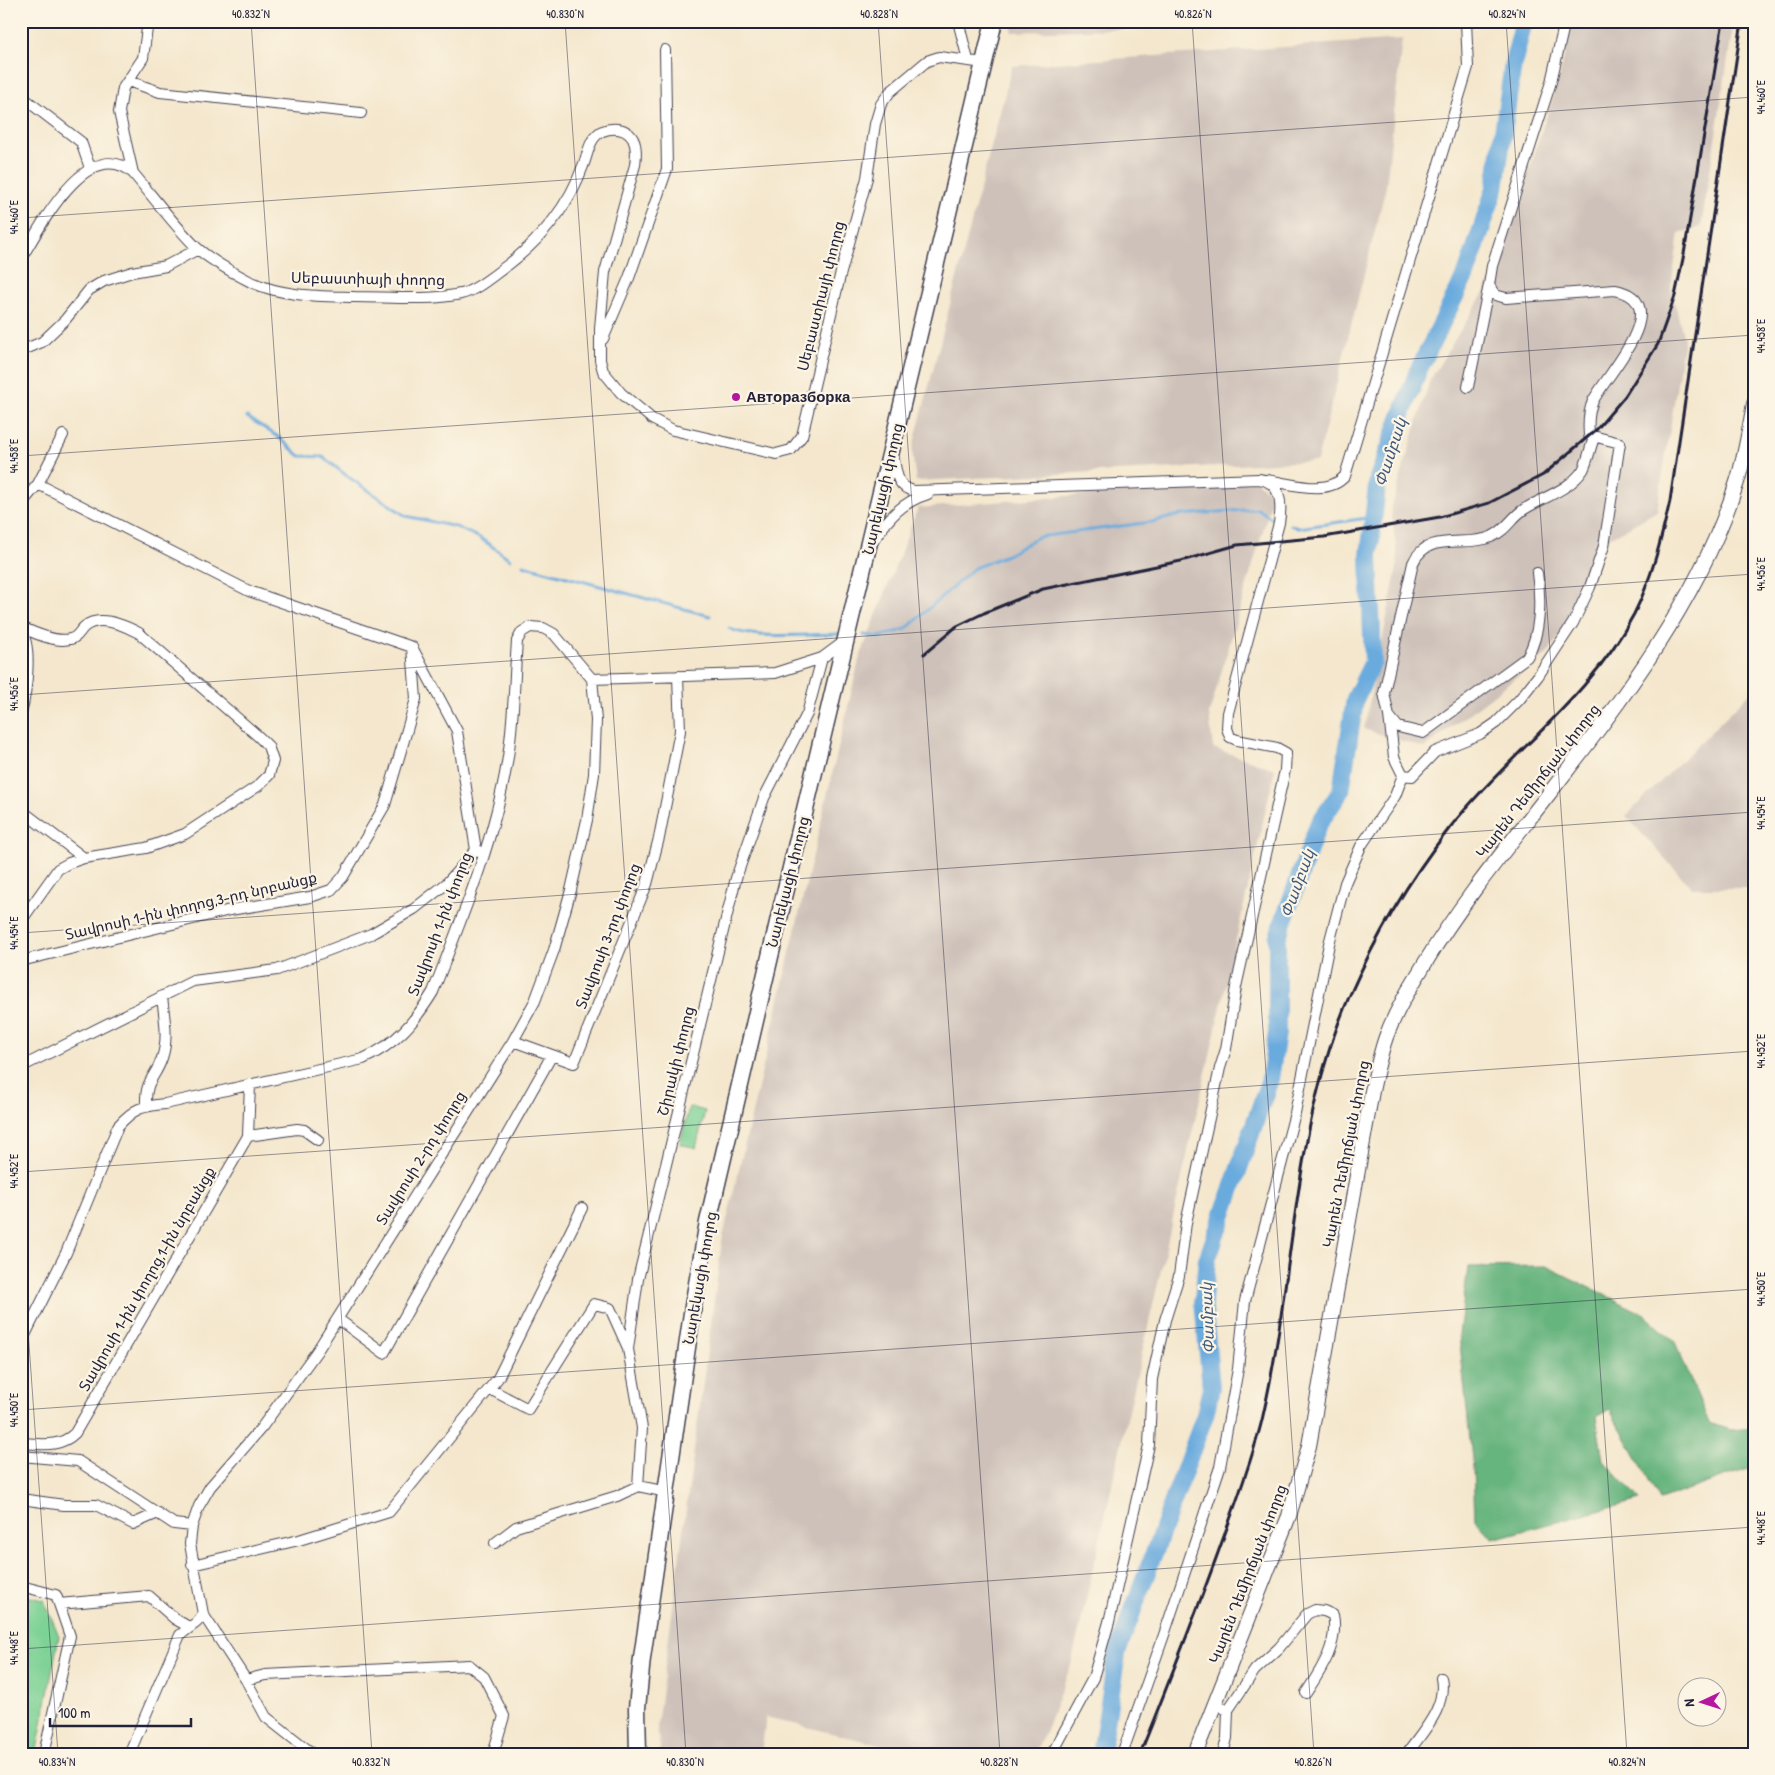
<svg xmlns="http://www.w3.org/2000/svg" width="1775" height="1775" font-family="'Patrick Hand','Noto Sans Armenian',sans-serif">
<style>
.industrial{fill:#cec1b9}
.green{fill:#7dd295;stroke:#507a68}
.forest{fill:#66b47e;stroke:#446b5c}
.lines{fill:none;stroke-linecap:round;stroke-linejoin:round}
.stream{stroke:#6babde;stroke-width:3}
.river{stroke:#6babde;stroke-width:18}
.minor-casing{stroke:#424051;stroke-width:12}
.secondary-casing{stroke:#424051;stroke-width:16}
.trunk-casing{stroke:#424051;stroke-width:19}
.minor{stroke:#fff;stroke-width:10}
.secondary{stroke:#fff;stroke-width:14}
.trunk{stroke:#fff;stroke-width:16}
.rail{stroke:#22223b;stroke-width:3}
.ticks{fill:none;stroke:#22223b;stroke-width:1;stroke-opacity:0.45}
.poi-dot{fill:#b5179e;stroke:#fcf5e5;stroke-width:2}
.labels{text-anchor:middle;stroke-width:4.5;stroke-linejoin:round;paint-order:stroke}
.street-label{font-size:15px;fill:#22223b;stroke:#fcf5e5}
.poi-label{font-size:15px;font-weight:bold;fill:#22223b;stroke:#fcf5e5;text-anchor:start}
.water-label{font-size:16px;font-style:italic;fill:#3f597c;stroke:#fcf5e5}
.neatline{fill:none;stroke:#22223b;stroke-width:2}
.ticks-label{font-size:12px;text-anchor:middle;fill:#22223b}
</style>
<rect width="100%" height="100%" fill="#fcf5e5"/>
<filter id="ink" filterUnits="userSpaceOnUse"><feTurbulence type="fractalNoise" baseFrequency=".02" numOctaves="2"/><feDisplacementMap in="SourceGraphic" scale="10" xChannelSelector="R" yChannelSelector="G"/><feConvolveMatrix kernelMatrix="1 2 1 2 8 2 1 2 1" color-interpolation-filters="sRGB"/></filter>
<filter id="wash" filterUnits="userSpaceOnUse"><feTurbulence type="fractalNoise" baseFrequency=".0096" numOctaves="4" result="noise"/><feDisplacementMap in="SourceGraphic" scale="20" xChannelSelector="R" yChannelSelector="G"/><feGaussianBlur stdDeviation="1.12" result="paint"/><feColorMatrix in="noise" values="0 0 0 0 0 0 0 0 0 0 0 0 0 0 0 0 0 1.4 0 .05"/><feComposite in="paint" operator="in"/></filter>
<g filter="url(#wash)">
<rect width="100%" height="100%" fill="#f4e7cd"/>
<!-- industrial -->
<path class="industrial" d="M1014 21H1402L1011 32Z
M1572 21H1734L1701 227 1679 233 1671 288 1684 339 1657 511 1597 545 1585 584 1571 618 1548 653 1424 748 1364 729 1398 563 1391 509 1430 380 1493 278 1560 76Z
M1402 39 1386 187 1317 461 916 481 912 451 1012 66Z
M1256 481 1273 496 1209 714 1213 748 1275 769 1071 1665 1043 1737 1033 1754H917L766 1717 761 1754H661L657 1726 722 1241 859 660 918 508Z
M1754 689V888H1692L1626 816Z"/>
<!-- green -->
<path class="green" d="M689 1107 705 1111 696 1148 680 1144Z
M21 1595 44 1600 59 1636 36 1754H21Z"/>
<!-- forest -->
<path class="forest" d="M1546 1266 1644 1314 1675 1342 1709 1423 1730 1430 1754 1428V1466L1660 1500 1610 1410 1596 1417 1603 1460 1640 1500 1493 1539 1475 1520 1473 1468 1459 1334 1468 1267Z"/>
<g class="lines">
<!-- stream -->
<path class="stream" d="M247 417 277 436 300 456 323 457 347 476 406 516 456 527 480 538 510 559
M1291 525 1298 528 1374 517
M523 565 710 616
M729 628C748 640 816 634 841 634
M864 635 879 637 906 629 974 568 1009 554 1038 537 1152 522 1180 515 1258 509 1273 519"/>
<!-- river -->
<path class="river" d="M1101 1754 1117 1653 1205 1415 1211 1388 1203 1300 1207 1260 1270 1079 1277 1033V939L1318 825 1341 791 1355 699 1373 662 1369 556 1378 478 1418 371 1467 272 1495 188 1513 64 1524 21"/>
</g>
</g>
<g filter="url(#ink)">
<g class="lines">
<!-- minor casing -->
<g class="minor-casing">
<path id="minor" d="M958 21 968 60
M128 81 160 92 361 113
M21 96 81 142 90 168
M133 173 119 112 123 88 143 58 148 21
M21 259C40 227 88 133 133 173 154 198 174 225 197 248 211 261 234 273 251 282 284 297 320 296 355 297 389 297 427 301 461 294 474 291 486 281 497 273 535 246 567 211 583 166 587 157 588 146 594 138 603 126 625 125 633 139 637 147 636 156 635 165L605 272 600 328V360L603 371 621 393 652 419 673 430 776 454 791 450 802 436 840 276 867 178 875 124 881 104 890 92 927 61 939 57 984 63
M603 339 629 278 667 169 665 50
M21 351 42 342 65 320 89 290 104 281 132 272 166 266 198 249
M1468 387 1489 285
M893 455C897 471 895 487 914 491L1259 479C1282 482 1282 505 1279 523L1228 713 1227 728 1230 737 1237 740 1277 748 1286 753 1285 770 1236 987 1226 1049 1220 1068 1186 1223 1179 1276 1165 1320 1152 1379 1149 1445 1109 1622 1093 1678 1052 1754
M1266 480C1291 483 1327 497 1345 476L1468 67 1466 21
M38 484 249 591 412 647
M21 504 38 484 63 435
M874 540C888 518 902 502 928 494
M1537 573C1541 599 1541 634 1527 657L1423 733 1398 727 1389 716 1384 693 1413 563C1427 531 1464 548 1491 537 1507 530 1510 519 1523 510 1541 498 1570 490 1583 470 1588 460 1590 448 1594 438
M21 627C34 633 56 643 70 639 77 638 79 632 84 627 99 614 124 625 139 633L259 737 268 746 273 761 269 775 258 786 185 834 146 848 84 858 69 863 58 869 21 921
M21 630C33 648 26 693 21 714
M592 679 775 673 822 658
M1389 716 1394 757 1403 775 1412 776 1435 752 1480 734 1496 723 1519 700 1538 676 1573 623 1590 587 1604 546 1620 443 1589 435C1588 423 1588 412 1593 401 1606 375 1677 302 1615 290L1506 298 1495 295 1489 285 1492 266 1551 82 1565 21
M21 810 84 858
M21 961 230 910 310 897 331 890 343 877 385 805 416 699 412 647 457 731 476 850 483 854
M513 1041 574 1063 647 884 659 838 680 731 678 676
M21 1067 193 981 277 970 371 934 414 909 446 884 476 850
M146 1105C145 1079 155 1079 162 1058 169 1038 164 1017 162 996
M248 1136 297 1129 304 1130 318 1140
M338 1319 384 1353 552 1055
M21 1347 26 1333 66 1253 118 1126C134 1108 142 1106 165 1104L363 1059C396 1044 414 1023 433 992 462 918 494 841 507 763 514 722 514 682 517 641L522 632 530 627 543 628 554 634 592 679 596 720 594 774 587 820 571 890 554 950 535 1001 513 1041 317 1351 262 1427 210 1487 199 1506 192 1526 190 1544 203 1614 246 1680 266 1717 313 1754
M490 1389 528 1409 594 1304 610 1308 628 1348
M21 1443C41 1444 60 1448 75 1433L248 1136 250 1084
M21 1456 78 1461 174 1524 192 1526
M667 1492 638 1486 642 1428 628 1349 638 1279 736 878 764 798 807 714 822 658 845 641
M21 1499 64 1505H96L133 1524 158 1513
M495 1543 516 1527 617 1496 638 1486
M192 1565 299 1540 389 1512 498 1378 582 1208
M21 1586 56 1595 70 1636 44 1754
M59 1604 149 1596 175 1619 189 1627
M246 1680 265 1675 469 1665 484 1677 504 1716 493 1754
M1223 1708 1228 1710 1227 1738 1223 1754
M1228 1710 1255 1670 1279 1648 1307 1614 1315 1610 1324 1611 1333 1615C1339 1644 1321 1670 1306 1693
M129 1754 180 1635 197 1622 203 1614
M1122 1754 1165 1632 1220 1467 1238 1369 1245 1301 1295 1113 1329 944 1345 883 1361 846 1395 796 1403 775
M1407 1754C1423 1731 1447 1707 1441 1678"/>
</g>
<!-- secondary casing -->
<g class="secondary-casing">
<path id="secondary" d="M1195 1754 1289 1516 1309 1446 1372 1091C1376 1073 1380 1054 1386 1037 1396 1010 1411 986 1425 963 1461 903 1505 850 1548 795 1622 700 1700 599 1737 482 1745 457 1749 430 1754 404"/>
</g>
<!-- trunk casing -->
<g class="trunk-casing">
<path id="trunk" d="M638 1754 637 1708 642 1658 693 1306 708 1222 779 918 994 21"/>
</g>
<!-- minor -->
<use href="#minor" class="minor"/>
<!-- secondary -->
<use href="#secondary" class="secondary"/>
<!-- trunk -->
<use href="#trunk" class="trunk"/>
<!-- rail -->
<path class="rail" d="M924 654 957 626 984 613 1043 589 1181 561 1237 545 1324 537 1440 517 1489 503 1543 475 1597 429 1625 396 1658 344 1675 296 1684 254 1723 21
M1140 1754C1169 1682 1197 1611 1223 1539 1237 1500 1252 1460 1262 1420 1295 1279 1291 1131 1349 997 1375 938 1408 881 1448 830 1507 755 1589 699 1634 614 1652 578 1661 540 1670 501L1742 21"/>
</g>
</g>
<!-- ticks -->
<path class="ticks" d="M251 21 372 1754M565 21 686 1754M878 21 1000 1754M1192 21 1314 1754M1506 21 1627 1754M21 218 1754 97M21 456 1754 335M21 695 1754 574M21 933 1754 812M21 1172 1754 1051M21 1231 58 1754M21 1410 1754 1289M21 1649 1754 1527"/>
<!-- markers -->
<circle class="poi-dot" cx="736" cy="397" r="5"/>
<g class="labels">
<!-- street labels -->
<g class="street-label">
<text transform="translate(368 279) rotate(1)" y="5">Սեբաստիայի փողոց</text>
<text transform="translate(821 296) rotate(-76)" y="5">Սեբաստիայի փողոց</text>
<text transform="translate(883 489) rotate(-77)" y="5">Նարեկացի փողոց</text>
<text transform="translate(1538 781) rotate(-52)" y="5">Կարեն Դեմիրճյան փողոց</text>
<text transform="translate(788 882) rotate(-76)" y="5">Նարեկացի փողոց</text>
<text transform="translate(191 906) rotate(-13)" y="5">Տավրոսի 1-ին փողոց,3-րդ նրբանցք</text>
<text transform="translate(440 924) rotate(-69)" y="5">Տավրոսի 1-ին փողոց</text>
<text transform="translate(608 936) rotate(-69)" y="5">Տավրոսի 3-րդ փողոց</text>
<text transform="translate(676 1061) rotate(-76)" y="5">Շիրակի փողոց</text>
<text transform="translate(1346 1154) rotate(-79)" y="5">Կարեն Դեմիրճյան փողոց</text>
<text transform="translate(421 1158) rotate(-58)" y="5">Տավրոսի 2-րդ փողոց</text>
<text transform="translate(700 1278) rotate(-80)" y="5">Նարեկացի փողոց</text>
<text transform="translate(147 1279) rotate(-60)" y="5">Տավրոսի 1-ին փողոց,1-ին նրբանցք</text>
<text transform="translate(1248 1574) rotate(-69)" y="5">Կարեն Դեմիրճյան փողոց</text>
</g>
<!-- poi labels -->
<g class="poi-label">
<text x="746" y="402">Авторазборка</text>
</g>
<!-- water labels -->
<g class="water-label">
<text transform="translate(1390 452) rotate(-72)" y="6">Փամբակ</text>
<text transform="translate(1297 883) rotate(-70)" y="6">Փամբակ</text>
<text transform="translate(1207 1318) rotate(-92)" y="6">Փամբակ</text>
</g>
</g>
<!-- margin -->
<rect width="1775" height="1775" fill="none" stroke="#fcf5e5" stroke-width="55"/>
<!-- north arrow -->
<g transform="translate(1702 1702) rotate(266)"><circle r="24" fill="#fcf5e5" stroke="#a5a1a1"/>
<path d="M0-4L9 19L0 12L-9 19Z" fill="#b5179e"/>
<text y="-8" font-size="14" font-weight="bold" text-anchor="middle" fill="#22223b">N</text>
</g>
<!-- scale -->
<path d="M50 1718v8h141v-8" fill="none" stroke="#22223b" stroke-width="2.5"/>
<text x="58" y="1718" font-size="15" fill="#22223b" stroke="#fcf5e5" stroke-width="4" paint-order="stroke">100 m</text>
<rect x="28" y="28" width="1720" height="1720" class="neatline"/>
<g class="ticks-label">
<text x="251" y="18">40.832°N</text>
<text x="565" y="18">40.830°N</text>
<text x="879" y="18">40.828°N</text>
<text x="1193" y="18">40.826°N</text>
<text x="1507" y="18">40.824°N</text>
<text transform="translate(1761 97) rotate(-90)" y="4">44.460°E</text>
<text transform="translate(14 217) rotate(-90)" y="4">44.460°E</text>
<text transform="translate(1761 336) rotate(-90)" y="4">44.458°E</text>
<text transform="translate(14 456) rotate(-90)" y="4">44.458°E</text>
<text transform="translate(1761 574) rotate(-90)" y="4">44.456°E</text>
<text transform="translate(14 694) rotate(-90)" y="4">44.456°E</text>
<text transform="translate(1761 813) rotate(-90)" y="4">44.454°E</text>
<text transform="translate(14 933) rotate(-90)" y="4">44.454°E</text>
<text transform="translate(1761 1051) rotate(-90)" y="4">44.452°E</text>
<text transform="translate(14 1171) rotate(-90)" y="4">44.452°E</text>
<text transform="translate(1761 1289) rotate(-90)" y="4">44.450°E</text>
<text transform="translate(14 1410) rotate(-90)" y="4">44.450°E</text>
<text transform="translate(1761 1528) rotate(-90)" y="4">44.448°E</text>
<text transform="translate(14 1648) rotate(-90)" y="4">44.448°E</text>
<text x="57" y="1766">40.834°N</text>
<text x="371" y="1766">40.832°N</text>
<text x="685" y="1766">40.830°N</text>
<text x="999" y="1766">40.828°N</text>
<text x="1313" y="1766">40.826°N</text>
<text x="1627" y="1766">40.824°N</text>
</g>
</svg>
